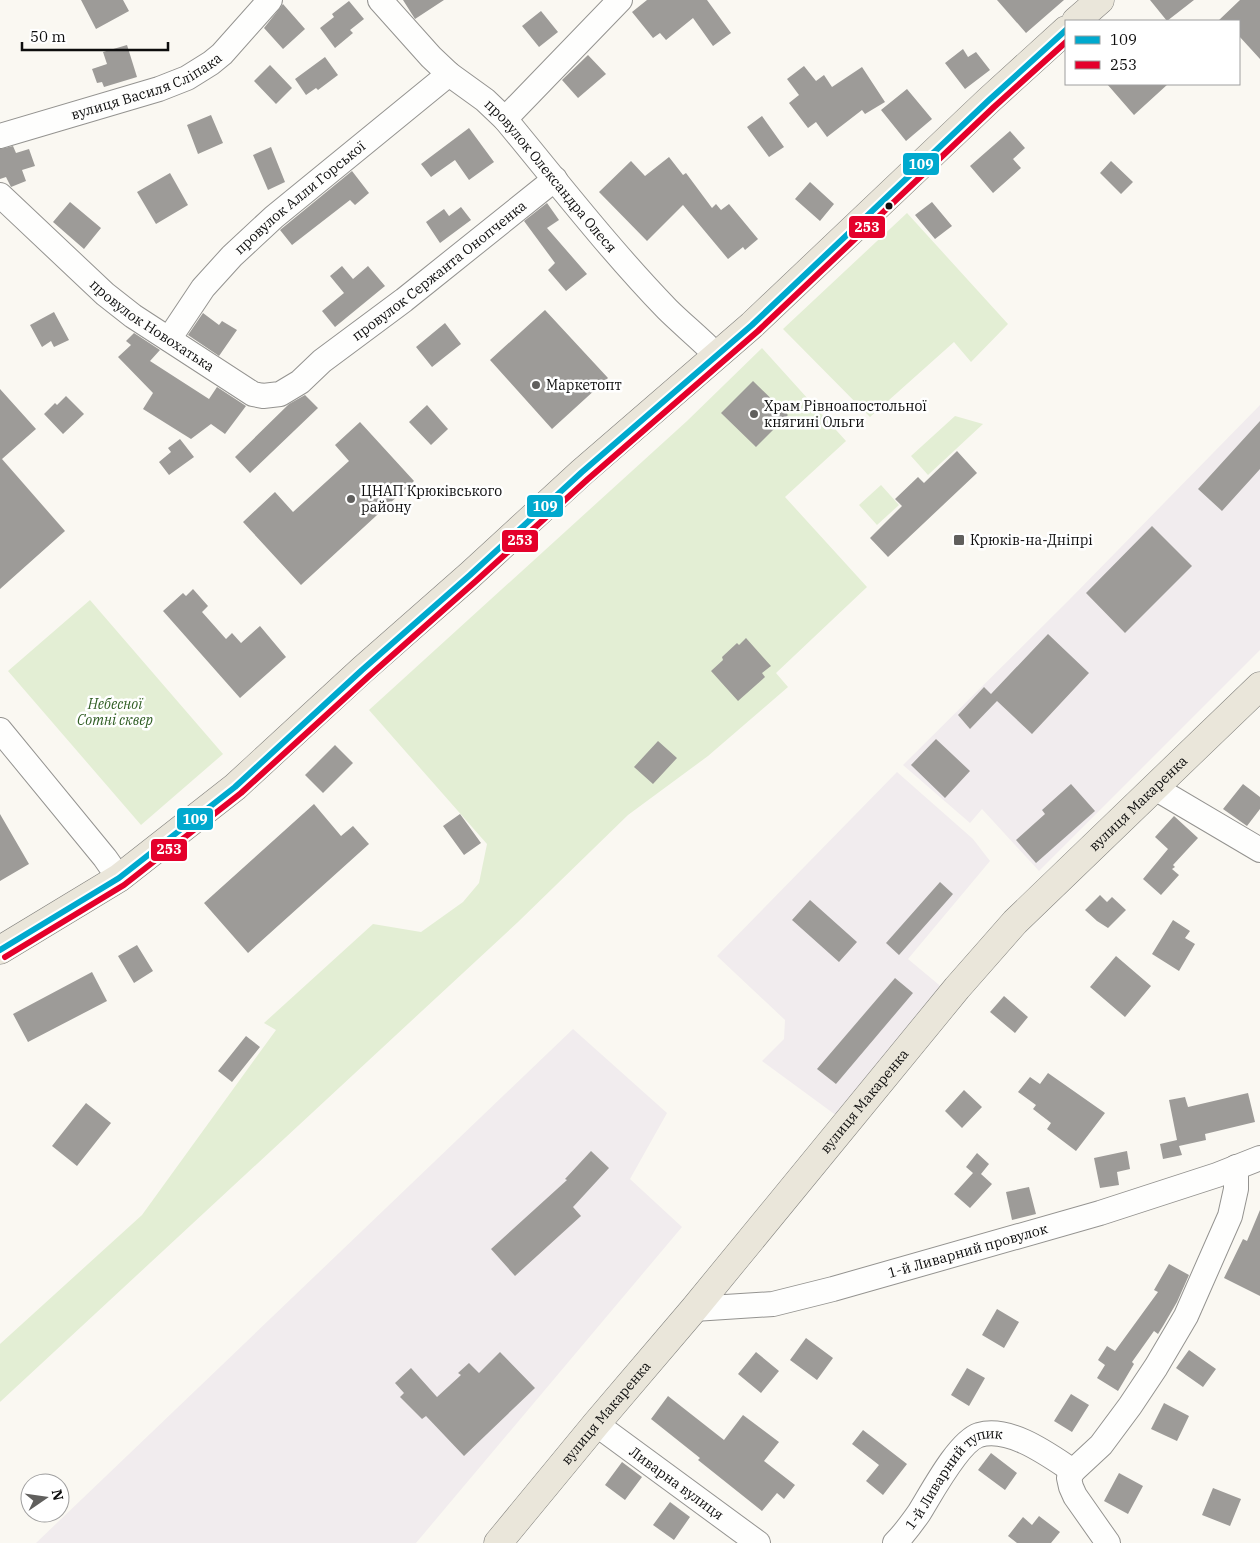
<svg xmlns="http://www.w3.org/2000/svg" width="1260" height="1543" font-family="'IBM Plex Serif',serif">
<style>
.industrial{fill:#f1ecee}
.green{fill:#e3eed4}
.building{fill:#9d9b98}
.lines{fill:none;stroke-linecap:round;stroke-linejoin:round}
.minor-casing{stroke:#949390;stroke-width:26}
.major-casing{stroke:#81807d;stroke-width:29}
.minor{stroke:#fefefd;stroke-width:24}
.major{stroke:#eae6da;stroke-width:28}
.bus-1-casing{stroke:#fff;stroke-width:10}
.bus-2-casing{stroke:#fff;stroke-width:10}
.bus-1{stroke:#00a9ce;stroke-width:6}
.bus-2{stroke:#e4002b;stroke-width:6}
.bus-dot{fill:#0d0d0d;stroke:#fff;stroke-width:2}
.poi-dot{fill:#605f5d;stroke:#fff;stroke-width:2}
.labels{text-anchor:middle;stroke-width:5;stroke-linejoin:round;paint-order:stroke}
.street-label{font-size:14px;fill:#0d0d0d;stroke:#fff}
.poi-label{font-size:14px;fill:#0d0d0d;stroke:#fff;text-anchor:start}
.park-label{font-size:14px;font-style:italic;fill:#305e24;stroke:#fff}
.line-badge{stroke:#fff;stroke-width:2}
.badge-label{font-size:14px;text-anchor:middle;font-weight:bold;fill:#fff}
</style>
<rect width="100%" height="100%" fill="#faf8f2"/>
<!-- industrial -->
<path class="industrial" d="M1260 405V650L1039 871 982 809 970 823 903 765 1069 600Z
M897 772 973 839 990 861 908 959 944 989 837 1116 762 1061 784 1039 785 1020 717 956Z
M573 1029 667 1113 630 1179 682 1227 416 1543H36Z"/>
<!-- green -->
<path class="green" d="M907 213 1008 324 971 362 954 342 870 417 783 329Z
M762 348 846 441 785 497 867 587 776 673 788 687 708 756 628 815 518 922 0 1402V1344L142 1215 276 1030 264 1023 373 924 421 932 463 902 479 883 487 844 369 710 687 421Z
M955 416 983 424 928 475 911 456Z
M881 485 899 505 877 525 859 505Z
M90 600 223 754 141 825 8 671Z"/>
<!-- building -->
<path class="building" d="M81 0H123L129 11 96 29Z
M403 0H444L415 19Z
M647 0H707L731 33 713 46 693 18 666 40 660 33 653 38 632 12Z
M997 0H1064L1026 33Z
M1150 0H1194L1167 21Z
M1240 0H1260V59L1239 36V21H1218Z
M349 1 364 19 350 30 353 33 335 48 320 28 334 17 332 14Z
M283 4 305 29 283 49 264 28Z
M541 11 558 32 539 47 522 26Z
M127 45 137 77 104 87 102 82 97 83 92 69 107 64 103 52Z
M963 49 968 57 976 52 990 70 965 89 945 63Z
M588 55 606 74 578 98 562 80Z
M325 57 338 75 318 90 316 88 306 95 295 79Z
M270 65 292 88 276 104 254 81Z
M804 66 816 81 824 75 832 87 862 67 885 102 865 114 862 110 827 137 816 122 808 128 789 103 799 95 787 79Z
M1107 84H1168L1134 115Z
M907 89 932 119 906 141 881 110Z
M211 115 223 143 198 154 187 125Z
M762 116 784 147 769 157 747 127Z
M469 128 494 162 469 180 455 160 431 177 421 164Z
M1010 131 1025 148 1013 159 1021 168 993 193 970 166Z
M13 146 16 153 29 149 35 166 22 170 26 181 11 187 6 177 0 179V149Z
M271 147 285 182 268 190 253 155Z
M669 157 683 175 686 173 712 208 716 204 721 210 729 204 758 239 745 250 743 247 728 259 683 205 647 241 599 192 631 161 645 176Z
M1111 161 1133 182 1121 194 1100 173Z
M352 171 369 193 355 205 350 200 292 245 280 230Z
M170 173 188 205 156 224 137 192Z
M810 182 834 204 820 221 795 199Z
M70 202 101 228 84 249 53 222Z
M932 202 952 226 935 239 915 215Z
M547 203 559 220 547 228 587 274 566 291 548 270 555 263 524 221Z
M461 207 471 220 440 243 426 222 444 209 449 216Z
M342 266 353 279 368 266 385 286 335 327 322 311 344 293 330 276Z
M545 310 608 378 552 429 490 360Z
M54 312 69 340 54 347 51 341 42 347 30 325Z
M203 313 219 325 222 321 237 330 219 356 188 335Z
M445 323 461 344 432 367 416 347Z
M134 333 160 350 150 361 209 399 217 387 246 406 225 434 211 424 191 439 143 409 153 393 118 357 131 345 126 341Z
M753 381 788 415 756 447 721 413Z
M0 389 36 429 2 459 65 531 0 589Z
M305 395 318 408 250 473 235 457 289 404Z
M66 396 84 414 63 434 44 414 55 403 57 405Z
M427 405 448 429 431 445 409 422Z
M1260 421V469L1222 511 1198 489Z
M360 422 414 481 301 585 243 522 275 492 293 512 349 461 335 445Z
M180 439 194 457 169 475 159 462 171 452 168 448Z
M957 451 977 473 888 557 870 538 902 506 895 499 918 477 924 483Z
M1152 526 1192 566 1125 633 1086 593Z
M193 589 208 606 202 612 226 639 232 633 241 643 260 626 286 657 240 698 163 611 183 593 186 596Z
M1048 634 1089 673 1032 734 997 701 970 729 958 715 984 687 991 694Z
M746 638 771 666 762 673 765 677 738 701 711 671 723 660 722 657 737 643 739 645Z
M936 739 970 771 945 798 911 765Z
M658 741 677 758 653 784 634 767Z
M335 745 353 763 323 793 305 775Z
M1071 784 1095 811 1036 863 1016 840 1045 814 1042 810Z
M1243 784 1260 797V809L1247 826 1223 809Z
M314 804 341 836 353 826 369 844 248 953 204 903Z
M0 814 29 864 0 881Z
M460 814 481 843 464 855 443 826Z
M1174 816 1198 838 1173 865 1175 867 1172 869 1179 875 1161 895 1143 879 1168 849 1155 837Z
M940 882 953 894 899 955 886 943Z
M1100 895 1107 902 1112 897 1126 910 1108 928 1097 921 1085 910Z
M810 900 857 942 839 962 792 920Z
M1173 920 1190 931 1185 938 1195 944 1179 971 1152 954Z
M137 945 153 971 134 983 118 956Z
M1116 956 1151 986 1125 1017 1090 987Z
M92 972 107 1001 28 1042 13 1014Z
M895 978 913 993 836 1084 817 1069Z
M1004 996 1028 1017 1015 1033 990 1012Z
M246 1036 260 1047 232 1082 218 1071Z
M1048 1073 1105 1113 1076 1151 1047 1129 1051 1123 1033 1109 1036 1105 1018 1092 1030 1077 1040 1084Z
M964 1090 982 1107 962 1128 945 1111Z
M1248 1093 1255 1122 1205 1134 1206 1140 1179 1146 1182 1155 1163 1159 1160 1144 1177 1140 1169 1100 1185 1097 1188 1107Z
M86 1103 111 1123 77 1166 52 1146Z
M591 1151 609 1168 573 1207 581 1216 515 1276 491 1249 567 1180 565 1179Z
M1127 1151 1130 1169 1117 1172 1119 1185 1100 1188 1094 1158Z
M977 1153 989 1164 981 1174 992 1184 970 1208 954 1194 973 1173 966 1167Z
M1029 1187 1036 1214 1012 1220 1006 1192Z
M1260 1210V1296L1224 1278 1243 1239 1247 1241Z
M1169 1264 1189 1275 1177 1302 1163 1326 1158 1334 1154 1331 1132 1362 1134 1364 1118 1391 1097 1378 1105 1365 1098 1360 1107 1346 1115 1351 1158 1292 1154 1290Z
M997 1309 1019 1322 1004 1348 982 1335Z
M806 1338 833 1358 817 1380 790 1360Z
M1189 1350 1216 1369 1203 1387 1176 1368Z
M500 1352 535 1388 464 1456 426 1416 422 1419 400 1397 404 1393 395 1383 411 1368 437 1397 461 1375 458 1373 469 1363 479 1373Z
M756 1352 779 1371 761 1393 738 1374Z
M967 1368 985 1378 969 1406 951 1395Z
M1071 1394 1089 1405 1072 1432 1054 1421Z
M668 1396 724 1440 743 1415 779 1442 764 1461 795 1485 784 1499 777 1493 762 1511 698 1460 700 1458 651 1419Z
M1164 1403 1189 1416 1177 1441 1151 1429Z
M863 1430 907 1464 883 1495 866 1481 879 1465 852 1444Z
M991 1453 1017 1473 1005 1490 978 1470Z
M622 1462 642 1477 625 1500 605 1485Z
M1119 1473 1143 1486 1128 1514 1104 1501Z
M1213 1488 1241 1499 1230 1526 1202 1515Z
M670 1502 690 1517 674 1540 653 1525Z
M1039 1516 1060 1532 1051 1543H1017L1008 1536 1023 1517 1032 1525Z"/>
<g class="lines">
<!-- minor casing -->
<g class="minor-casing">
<g id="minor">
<path id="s1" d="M380 0 431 57 449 74 485 100 505 119C558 183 609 249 667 309 683 325 701 339 717 356"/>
<path d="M505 119 620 0"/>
<path id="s2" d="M0 136 159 89 187 78 211 63 222 54 270 0"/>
<path id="s3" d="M0 195 105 294 133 316 253 394 263 396 280 394 300 382 322 361 404 300 555 179"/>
<path id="s4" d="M169 339 203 288 232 256 274 217 449 74"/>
<path d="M0 730 105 858 119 878"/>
<path d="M1155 788 1260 850"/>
<path id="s5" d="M694 1309 773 1304 833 1289 1100 1213 1217 1175 1260 1158"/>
<path id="s6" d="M596 1424 758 1543"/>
<path id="s7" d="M895 1543C904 1534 912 1523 919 1513 931 1494 958 1442 979 1435 1010 1426 1049 1455 1073 1471"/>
<path d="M1108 1543 1075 1496 1071 1487 1069 1478 1073 1471 1101 1445 1130 1406 1156 1367 1186 1316 1230 1216 1236 1189V1167"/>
</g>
</g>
<!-- major casing -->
<g class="major-casing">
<g id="major">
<path d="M1076 21 1100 0"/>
<path d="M0 950 119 878 235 787 362 670 470 575 582 472 752 325 988 101 1066 30"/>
<path id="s8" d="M498 1543 596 1424 694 1309 957 988 1015 922 1260 686"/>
</g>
</g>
<!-- minor -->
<use href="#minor" class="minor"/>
<!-- major -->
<use href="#major" class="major"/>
<!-- bus-1 casing -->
<g class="bus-1-casing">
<path id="bus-1" d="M0 950 119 878 235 787 362 670 470 575 582 472 752 325 988 101 1066 30"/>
</g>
<!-- bus-2 casing -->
<g class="bus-2-casing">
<path id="bus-2" d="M5 957 124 885 241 793 368 677 476 581 588 479 758 331 994 107 1066 42"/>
</g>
<!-- bus-1 -->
<use href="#bus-1" class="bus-1"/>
<!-- bus-2 -->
<use href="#bus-2" class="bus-2"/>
</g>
<!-- markers -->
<circle class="bus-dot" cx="889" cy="206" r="4.5"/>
<g class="poi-dot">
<circle cx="536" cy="385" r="5"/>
<circle cx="754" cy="414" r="5"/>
<circle cx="351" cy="499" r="5"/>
<rect x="953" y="534" width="12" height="12" rx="2.5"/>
</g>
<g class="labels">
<!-- street labels -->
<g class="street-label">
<text dy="5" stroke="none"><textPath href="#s2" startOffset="155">вулиця Василя Сліпака</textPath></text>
<text dy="5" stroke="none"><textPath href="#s1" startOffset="246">провулок Олександра Олеся</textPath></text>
<text dy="5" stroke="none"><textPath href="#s4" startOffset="194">провулок Алли Горської</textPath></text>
<text dy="5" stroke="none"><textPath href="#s3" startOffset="552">провулок Сержанта Онопченка</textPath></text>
<text dy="5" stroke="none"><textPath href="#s3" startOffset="201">провулок Новохатька</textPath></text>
<text dy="5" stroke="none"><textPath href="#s8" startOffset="979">вулиця Макаренка</textPath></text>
<text dy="5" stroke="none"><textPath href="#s8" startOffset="574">вулиця Макаренка</textPath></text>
<text dy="5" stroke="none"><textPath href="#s5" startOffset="281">1-й Ливарний провулок</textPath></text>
<text dy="5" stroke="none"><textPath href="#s8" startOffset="169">вулиця Макаренка</textPath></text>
<text dy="5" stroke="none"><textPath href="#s6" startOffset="100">Ливарна вулиця</textPath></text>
<text dy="5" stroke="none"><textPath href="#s7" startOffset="91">1-й Ливарний тупик</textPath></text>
</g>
<!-- poi labels -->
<g class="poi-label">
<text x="546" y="390">Маркетопт</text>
<text x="764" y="411">Храм Рівноапостольної<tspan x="764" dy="16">княгині Ольги</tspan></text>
<text x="361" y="496">ЦНАП Крюківського<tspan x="361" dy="16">району</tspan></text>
<text x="970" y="545">Крюків-на-Дніпрі</text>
</g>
<!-- park labels -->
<g class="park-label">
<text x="115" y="709">Небесної<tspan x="115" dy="16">Сотні сквер</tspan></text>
</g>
</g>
<g class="line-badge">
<rect x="902" y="152" width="38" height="24" rx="5" fill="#00a9ce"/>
<rect x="848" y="215" width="38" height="24" rx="5" fill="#e4002b"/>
<rect x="526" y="494" width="38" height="24" rx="5" fill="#00a9ce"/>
<rect x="501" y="529" width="38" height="24" rx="5" fill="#e4002b"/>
<rect x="176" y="807" width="38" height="24" rx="5" fill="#00a9ce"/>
<rect x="150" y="838" width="38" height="24" rx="5" fill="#e4002b"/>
</g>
<g class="badge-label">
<text x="921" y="169">109</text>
<text x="867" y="232">253</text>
<text x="545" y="511">109</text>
<text x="520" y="545">253</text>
<text x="195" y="824">109</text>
<text x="169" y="854">253</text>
</g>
<!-- legend -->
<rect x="1065" y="20" width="175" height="65" fill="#ffffff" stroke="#9e9e9e"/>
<rect x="1075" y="36" width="25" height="8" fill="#00a9ce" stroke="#9e9e9e"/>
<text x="1110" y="45" font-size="15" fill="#0d0d0d">109</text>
<rect x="1075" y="61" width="25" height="8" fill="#e4002b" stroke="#9e9e9e"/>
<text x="1110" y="70" font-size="15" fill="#0d0d0d">253</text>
<!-- north arrow -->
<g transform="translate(45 1498) rotate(77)"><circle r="24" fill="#ffffff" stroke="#9e9e9e"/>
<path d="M0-4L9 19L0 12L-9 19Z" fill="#605f5d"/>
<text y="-8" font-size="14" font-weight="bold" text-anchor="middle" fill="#0d0d0d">N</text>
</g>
<!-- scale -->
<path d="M22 42v8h146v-8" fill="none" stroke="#0d0d0d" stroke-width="2.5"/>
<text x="30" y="42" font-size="15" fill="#0d0d0d" stroke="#ffffff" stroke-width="4" paint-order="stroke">50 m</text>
</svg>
